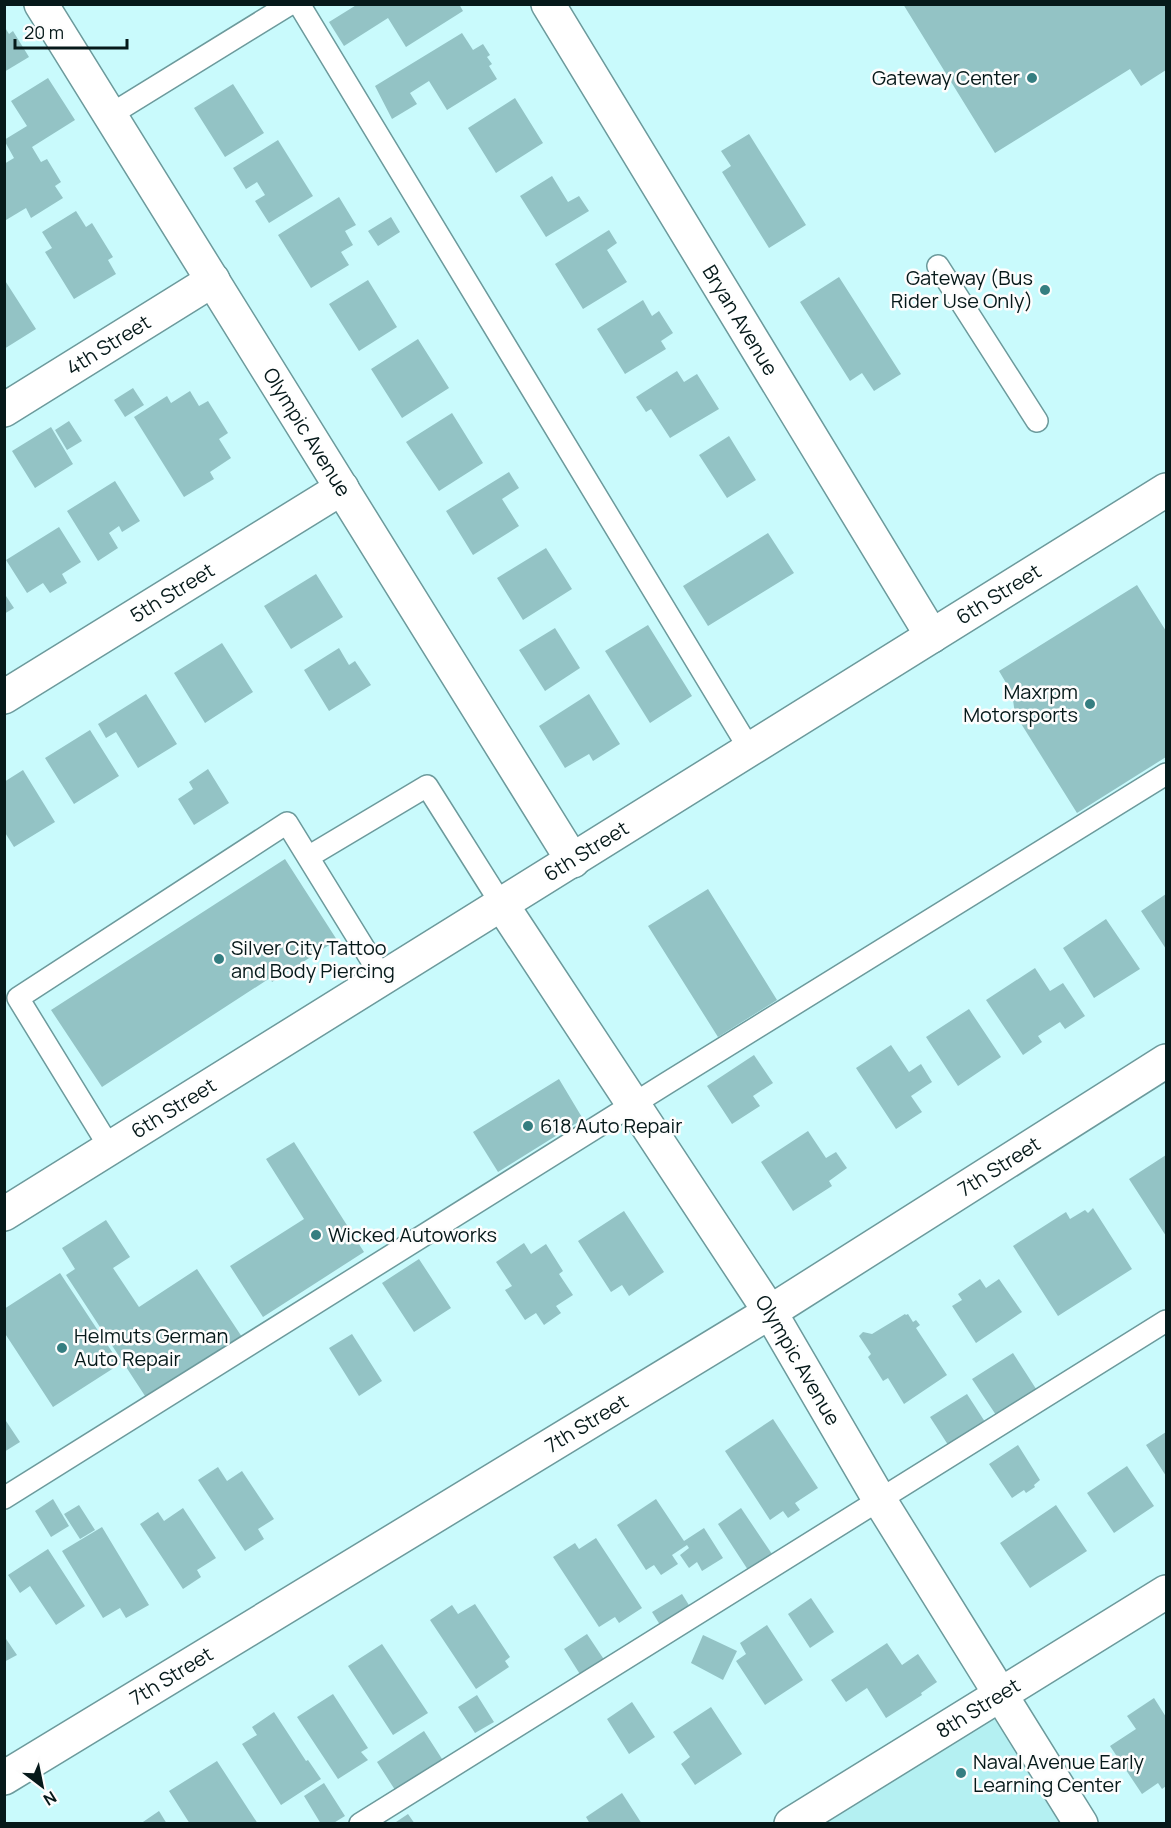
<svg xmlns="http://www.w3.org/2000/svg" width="1171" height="1828" font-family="Manrope,sans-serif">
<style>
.built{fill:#b4f0f2}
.building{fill:#93c3c5}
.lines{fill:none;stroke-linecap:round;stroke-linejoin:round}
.service-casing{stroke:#6c9a9c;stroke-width:24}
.minor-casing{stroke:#6c9a9c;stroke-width:36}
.secondary-casing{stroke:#6c9a9c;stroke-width:36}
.service{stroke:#fff;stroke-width:21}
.minor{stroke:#fff;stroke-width:33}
.secondary{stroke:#fff;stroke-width:33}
.poi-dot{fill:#357e81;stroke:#fdfdfd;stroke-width:2}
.labels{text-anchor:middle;stroke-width:5;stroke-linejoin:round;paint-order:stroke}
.poi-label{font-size:20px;fill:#06191a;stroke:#fdfdfd;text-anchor:start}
.street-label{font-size:20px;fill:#06191a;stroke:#fdfdfd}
</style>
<rect width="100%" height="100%" fill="#c9fafc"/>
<!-- built -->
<path class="built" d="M1000 1694 1081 1824H791Z"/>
<!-- building -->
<path class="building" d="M358 4H459L463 11 406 47 388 18 344 46 329 22Z
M903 4H1166V70L1141 86 1130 69 995 153Z
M4 26 9 34 13 31 29 57 4 72Z
M462 33 473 50 483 44 490 55 487 57 492 64 489 66 497 79 447 110 429 81 410 93 417 104 392 119 375 86Z
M48 78 75 120 32 147 41 162 47 159 61 182 55 186 63 198 31 218 26 208 6 220 4 217V164L14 158 4 140 27 126 11 101Z
M233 84 264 133 225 157 194 108Z
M515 98 543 143 496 173 468 128Z
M749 134 806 225 769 248 722 172 731 166 721 151Z
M278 140 313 196 269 223 255 201 265 195 257 182 246 189 233 168Z
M552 176 568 202 579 196 589 211 546 237 520 196Z
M339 197 356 225 345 231 353 245 341 252 349 265 311 288 278 235Z
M76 211 86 227 92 223 113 257 108 260 116 274 74 299 45 252 52 248 42 232Z
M391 217 400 232 378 246 368 231Z
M609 230 617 243 607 250 627 282 583 309 555 264Z
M839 277 901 374 874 391 862 373 850 381 800 302Z
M4 279 36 329 4 349Z
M368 280 397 327 359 351 329 304Z
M643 300 652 316 659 311 673 333 661 341 666 349 625 374 597 329Z
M418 339 449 388 402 418 371 369Z
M677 371 684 382 697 374 719 409 670 438 651 409 646 412 636 397Z
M133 388 144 405 125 417 114 400Z
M190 391 199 406 208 401 228 433 219 439 231 458 210 472 214 479 184 497 134 417 167 396 171 403Z
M452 413 483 463 439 491 406 442Z
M69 421 82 441 67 450 55 430Z
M51 427 73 464 35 488 12 451Z
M729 436 756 480 727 498 699 455Z
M509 472 519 488 502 499 519 526 473 555 446 511Z
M115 481 140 521 122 532 119 526 109 533 118 548 98 561 67 511Z
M59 527 81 562 62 574 67 583 50 593 43 583 27 593 6 560Z
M768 533 794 573 708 626 683 586Z
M546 548 572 589 523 620 497 578Z
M316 574 343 617 291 649 264 606Z
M1137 585 1166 631V757L1077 813 1015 714 1012 693 999 671Z
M4 593 14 608 4 614Z
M648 625 692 696 650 723 605 651Z
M555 628 580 668 545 691 519 650Z
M222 643 253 692 205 723 174 673Z
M339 648 349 665 355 661 371 685 329 711 304 670Z
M146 694 177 744 138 768 116 732 106 738 98 724Z
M589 694 620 744 593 761 589 754 565 768 539 726Z
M90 730 119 776 74 804 45 758Z
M208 769 229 803 194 825 178 799 193 789 189 782Z
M23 770 55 822 14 847 4 831V782Z
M285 859 337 940 272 982 270 978 102 1087 51 1010Z
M708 889 777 1000 718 1037 648 926Z
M1166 894V949L1141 911Z
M1106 919 1140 969 1094 998 1063 948Z
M1035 968 1050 991 1063 983 1085 1016 1065 1029 1060 1022 1038 1036 1042 1042 1023 1055 986 1000Z
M969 1009 1001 1057 958 1086 926 1037Z
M891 1045 909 1072 921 1064 932 1082 911 1096 922 1112 896 1129 856 1068Z
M754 1055 773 1083 753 1096 760 1106 732 1124 707 1086Z
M559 1079 583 1119 498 1172 473 1132Z
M808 1131 826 1158 836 1152 847 1168 829 1181 832 1186 793 1211 761 1162Z
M294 1142 364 1252 263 1317 230 1266 304 1219 266 1159Z
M1166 1155V1236L1129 1179Z
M1093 1208 1132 1269 1058 1316 1013 1246 1066 1212 1070 1219 1085 1210 1088 1213Z
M624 1211 664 1272 629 1296 622 1285 611 1292 578 1241Z
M106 1220 130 1257 113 1268 139 1307 197 1269 242 1337 147 1399 66 1275 75 1269 62 1248Z
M524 1243 531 1254 546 1244 563 1271 559 1274 573 1295 556 1306 561 1313 544 1325 536 1313 525 1320 505 1290 512 1286 496 1262Z
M419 1259 451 1308 414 1332 382 1283Z
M60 1273 120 1364 53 1407 4 1332V1309Z
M980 1279 986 1288 999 1279 1022 1312 976 1343 952 1306 962 1300 958 1294Z
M905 1314 906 1315 908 1314 913 1322 916 1320 920 1325 916 1328 947 1375 904 1404 888 1378 883 1381 868 1357 871 1354 859 1336 863 1332 872 1334Z
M352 1334 382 1381 359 1396 329 1348Z
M1013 1353 1040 1395 1000 1421 972 1379Z
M967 1394 989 1428 952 1451 930 1417Z
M4 1418 20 1442 4 1452Z
M773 1419 818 1488 795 1503 800 1510 788 1518 783 1511 770 1520 725 1451Z
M1166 1432V1476L1146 1445Z
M1018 1445 1040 1480 1034 1485 1035 1487 1026 1493 1024 1490 1012 1498 989 1464Z
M1127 1466 1154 1506 1114 1533 1087 1493Z
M218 1467 227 1481 242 1471 274 1519 258 1529 264 1539 245 1551 198 1480Z
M53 1499 69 1526 51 1537 35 1511Z
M656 1499 684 1541 704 1528 723 1558 702 1571 697 1562 689 1568 680 1555 689 1548 687 1545 672 1555 678 1564 661 1575 654 1565 646 1570 617 1525Z
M79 1505 95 1530 80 1539 64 1514Z
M1056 1505 1087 1551 1030 1588 1000 1543Z
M183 1508 216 1558 197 1570 201 1577 183 1589 140 1524 158 1512 164 1521Z
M741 1508 772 1554 748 1570 718 1524Z
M102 1527 149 1605 126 1618 120 1608 103 1618 62 1551Z
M596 1538 642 1608 619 1623 615 1617 599 1627 553 1557 575 1543 579 1549Z
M48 1549 85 1606 56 1625 30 1586 20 1593 8 1575Z
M682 1594 692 1610 662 1628 652 1612Z
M811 1598 834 1632 810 1648 788 1614Z
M475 1604 510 1657 505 1661 509 1667 476 1689 430 1620 452 1605 458 1614Z
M767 1625 803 1680 765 1705 736 1661 746 1654 740 1643Z
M587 1634 607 1664 583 1679 564 1649Z
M703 1635 737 1651 723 1680 691 1663Z
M4 1636 17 1655 4 1662Z
M887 1643 902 1665 918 1654 937 1682 921 1693 922 1695 886 1718 867 1688 846 1702 831 1680Z
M382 1644 428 1713 393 1735 348 1666Z
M333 1694 368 1748 361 1752 368 1760 338 1779 297 1717Z
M477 1695 494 1722 475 1733 458 1707Z
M1154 1698 1166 1717V1786L1162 1789 1158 1783 1142 1794 1110 1746 1136 1729 1127 1716Z
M632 1702 655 1737 629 1754 607 1719Z
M711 1707 742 1754 695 1785 681 1764 690 1757 673 1732Z
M274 1712 306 1761 308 1760 321 1779 281 1805 242 1744 257 1735 252 1727Z
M424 1731 444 1762 397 1793 377 1762Z
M217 1761 258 1824H190L169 1791Z
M324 1783 345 1816 332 1824H321L304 1796Z
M622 1793 642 1824H590L586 1817Z
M159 1811 167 1824H140Z
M408 1814 415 1824H393Z"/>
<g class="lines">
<!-- service casing -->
<g class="service-casing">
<path id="service" d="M299 4 750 750
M110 115 290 4
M938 266 1037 421
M308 857 427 786 502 905
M110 1148 18 998 287 823 383 979
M4 1498 667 1083 1166 774
M360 1824 1166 1321"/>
</g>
<!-- minor casing -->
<g class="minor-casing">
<g id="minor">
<path id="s1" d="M41 4 573 861"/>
<path id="s2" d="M548 4 932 636"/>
<path id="s3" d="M4 410 213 280"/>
<path id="s4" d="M4 697 342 488"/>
<path id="s5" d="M502 905 770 1312 879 1499 1081 1824"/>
<path id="s6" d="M4 1778 770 1312 1166 1061"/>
<path id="s7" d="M791 1824 1166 1592"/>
</g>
</g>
<!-- secondary casing -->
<g class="secondary-casing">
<g id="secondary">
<path id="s8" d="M4 1214 1166 490"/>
</g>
</g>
<!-- service -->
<use href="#service" class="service"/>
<!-- minor -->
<use href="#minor" class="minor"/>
<!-- secondary -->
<use href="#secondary" class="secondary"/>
</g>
<!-- markers -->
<g class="poi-dot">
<circle cx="1032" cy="78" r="6"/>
<circle cx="1045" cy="290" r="6"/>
<circle cx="1090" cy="704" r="6"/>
<circle cx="219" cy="959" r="6"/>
<circle cx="528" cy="1126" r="6"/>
<circle cx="316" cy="1235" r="6"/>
<circle cx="62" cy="1348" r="6"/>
<circle cx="961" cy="1773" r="6"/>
</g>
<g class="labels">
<!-- poi labels -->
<g class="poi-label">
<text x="1020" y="85" text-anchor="end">Gateway Center</text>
<text x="1033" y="285" text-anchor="end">Gateway (Bus<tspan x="1033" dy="23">Rider Use Only)</tspan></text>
<text x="1078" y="699" text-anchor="end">Maxrpm<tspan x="1078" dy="23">Motorsports</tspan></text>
<text x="231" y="955">Silver City Tattoo<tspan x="231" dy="23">and Body Piercing</tspan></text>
<text x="540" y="1133">618 Auto Repair</text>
<text x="328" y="1242">Wicked Autoworks</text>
<text x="74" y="1343">Helmuts German<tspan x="74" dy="23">Auto Repair</tspan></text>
<text x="973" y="1769">Naval Avenue Early<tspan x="973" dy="23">Learning Center</tspan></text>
</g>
<!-- street labels -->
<g class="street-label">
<text dy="7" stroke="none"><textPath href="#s2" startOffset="370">Bryan Avenue</textPath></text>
<text dy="7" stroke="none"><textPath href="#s3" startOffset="123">4th Street</textPath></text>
<text dy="7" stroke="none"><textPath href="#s1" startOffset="504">Olympic Avenue</textPath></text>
<text dy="7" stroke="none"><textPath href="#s4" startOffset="198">5th Street</textPath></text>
<text dy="7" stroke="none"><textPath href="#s8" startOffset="1172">6th Street</textPath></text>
<text dy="7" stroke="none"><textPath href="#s8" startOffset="686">6th Street</textPath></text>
<text dy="7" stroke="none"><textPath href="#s8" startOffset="200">6th Street</textPath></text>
<text dy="7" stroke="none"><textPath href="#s6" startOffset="1168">7th Street</textPath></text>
<text dy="7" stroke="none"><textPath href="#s5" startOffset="543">Olympic Avenue</textPath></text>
<text dy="7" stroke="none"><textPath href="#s6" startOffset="682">7th Street</textPath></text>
<text dy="7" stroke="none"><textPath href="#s6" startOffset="196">7th Street</textPath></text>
<text dy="7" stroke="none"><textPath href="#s7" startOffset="220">8th Street</textPath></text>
</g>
</g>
<!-- border -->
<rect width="1171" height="1828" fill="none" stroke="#06191a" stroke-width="12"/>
<!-- north arrow -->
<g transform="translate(42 1786) rotate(148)" stroke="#fdfdfd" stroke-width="4.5" paint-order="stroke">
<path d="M0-4.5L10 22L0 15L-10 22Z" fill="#06191a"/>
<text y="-9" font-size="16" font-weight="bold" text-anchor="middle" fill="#06191a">N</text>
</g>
<!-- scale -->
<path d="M15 39v9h112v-9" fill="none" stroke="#06191a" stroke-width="3"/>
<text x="24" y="39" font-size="18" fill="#06191a" stroke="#fdfdfd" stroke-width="4.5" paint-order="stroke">20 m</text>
</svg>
